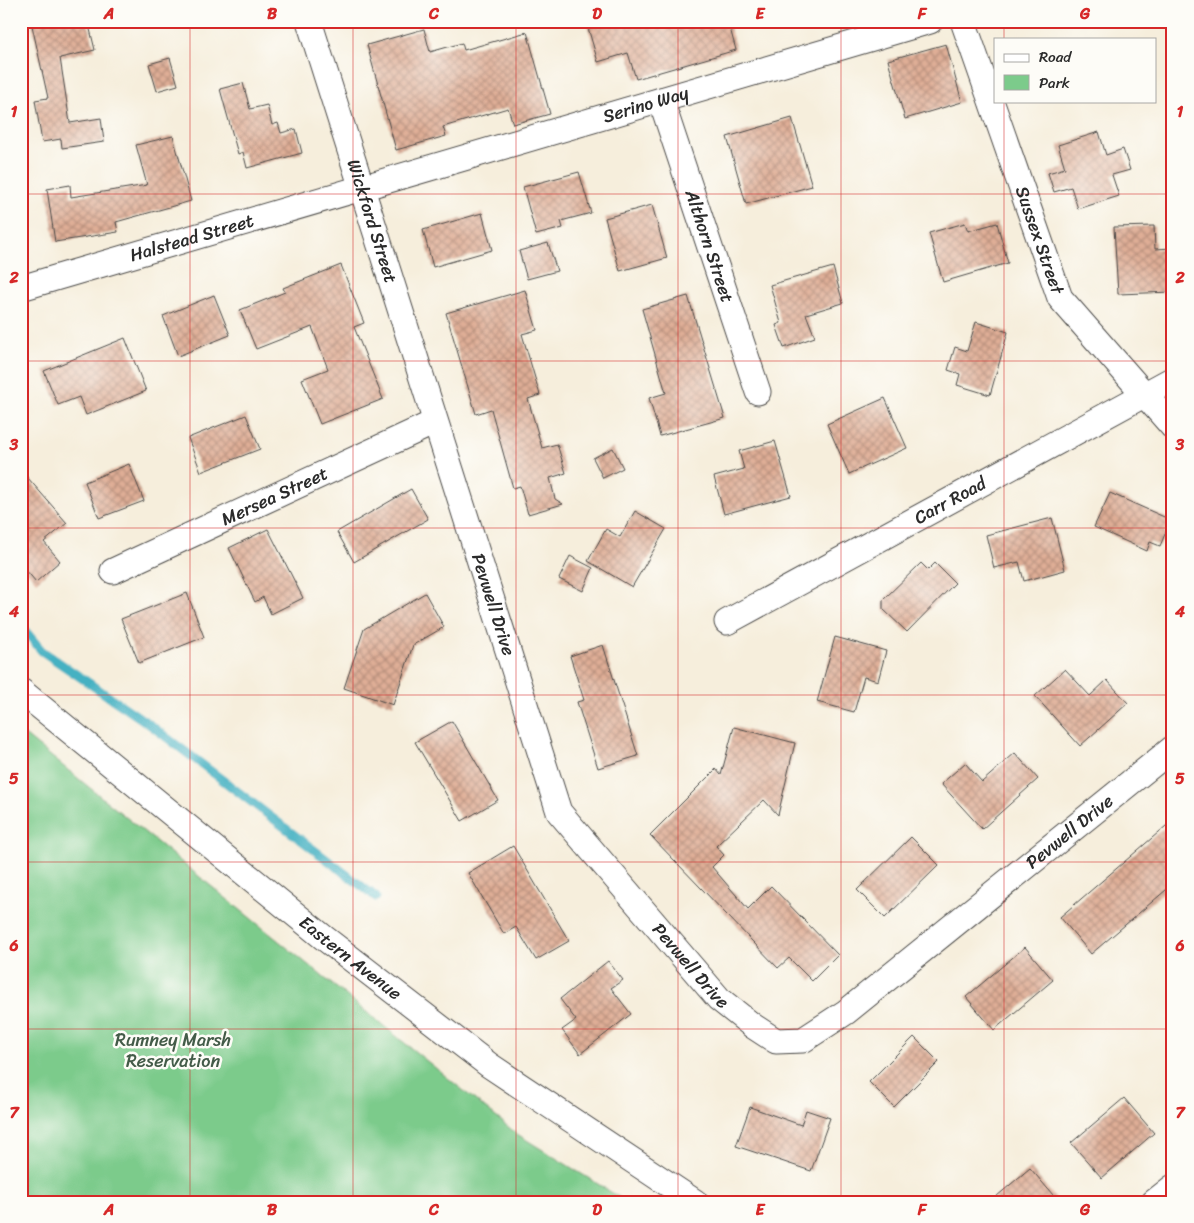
<svg xmlns="http://www.w3.org/2000/svg" width="1194" height="1223" font-family="Sriracha,sans-serif">
<style>
.green{fill:#7ccb8b;stroke:#547b5b}
.lines{fill:none;stroke-linecap:round;stroke-linejoin:round}
.stream{stroke:#44b1c2;stroke-width:9}
.building{fill:url(#building-cross-hatch)}
.street-casing{stroke:#494846;stroke-width:27}
.street{stroke:#fff;stroke-width:25}
.grid{fill:none;stroke:#d62828;stroke-width:1;stroke-opacity:0.55}
.labels{text-anchor:middle;stroke-width:5;stroke-linejoin:round;paint-order:stroke}
.street-label{font-size:18px;fill:#2b2b2b;stroke:#fdfcf7}
.park-label{font-size:18px;fill:#435b48;stroke:#fdfcf7}
.neatline{fill:none;stroke:#d62828;stroke-width:2}
.grid-label{font-size:16px;text-anchor:middle;font-weight:bold;fill:#d62828}
</style>
<defs>
<pattern id="building-cross-hatch" width="8" height="8" patternUnits="userSpaceOnUse" patternTransform="scale(1.25)"><rect width="8" height="8" fill="#dfae96"/><path d="M0 0l8 8M0 8l8-8" fill="none" stroke="#b58e7b"/></pattern>
</defs>
<rect width="100%" height="100%" fill="#fdfcf7"/>
<filter id="ink" filterUnits="userSpaceOnUse"><feTurbulence type="fractalNoise" baseFrequency=".02" numOctaves="2"/><feDisplacementMap in="SourceGraphic" scale="10" xChannelSelector="R" yChannelSelector="G"/><feConvolveMatrix kernelMatrix="1 2 1 2 8 2 1 2 1" color-interpolation-filters="sRGB"/></filter>
<filter id="wash" filterUnits="userSpaceOnUse"><feTurbulence type="fractalNoise" baseFrequency=".0096" numOctaves="4" result="noise"/><feDisplacementMap in="SourceGraphic" scale="20" xChannelSelector="R" yChannelSelector="G"/><feGaussianBlur stdDeviation="1.12" result="paint"/><feColorMatrix in="noise" values="0 0 0 0 0 0 0 0 0 0 0 0 0 0 0 0 0 1.4 0 .05"/><feComposite in="paint" operator="in"/></filter>
<g filter="url(#wash)">
<rect width="100%" height="100%" fill="#f6eedc"/>
<!-- green -->
<path class="green" d="M21 732 517 1134 627 1202H21Z"/>
<g class="lines">
<!-- stream -->
<path class="stream" d="M21 626 42 651 149 724 376 897"/>
</g>
<g id="blocks">
<!-- building -->
<path class="building" d="M31 21H88L95 50 60 58 70 123 101 118 104 142 62 148 61 139 42 142 35 100 48 98Z
M586 21H661L662 27 683 21H728L736 50 636 79 628 53 598 62Z
M424 29 430 52 462 43 464 50 527 32 550 114 513 124 508 108 443 127 446 136 396 150 367 45Z
M946 44 962 102 905 119 888 60Z
M170 58 178 85 157 91 149 64Z
M243 83 250 109 267 105 272 125 278 123 281 133 296 129 302 153 247 168 243 152 238 154 220 89Z
M792 118 812 186 746 204 727 137Z
M1099 132 1106 155 1123 149 1130 170 1112 175 1119 196 1078 209 1071 187 1054 192 1048 173 1065 168 1058 145Z
M173 136 191 201 116 222 118 232 55 242 47 189 70 185 71 197 147 185 136 145Z
M579 172 591 213 561 221 563 228 536 235 523 187Z
M652 205 667 258 620 271 605 218Z
M482 213 492 250 433 267 423 230Z
M965 223 968 231 997 223 1008 263 943 282 929 233Z
M1154 226 1155 249 1173 248V292L1118 294 1114 227Z
M548 243 557 271 527 279 519 251Z
M341 265 364 323 354 327 383 399 320 424 302 379 328 369 312 327 256 349 240 310 285 292 283 288Z
M833 267 843 303 806 314 815 337 784 348 776 325 781 323 770 285Z
M525 290 537 330 522 334 540 395 528 399 542 448 557 444 566 473 550 478 555 499 563 504 528 514 520 486 513 488 491 409 476 414 446 313Z
M214 295 230 335 178 356 163 316Z
M688 296 725 418 660 436 649 398 666 393 642 309Z
M976 322 1008 332 990 395 957 385 960 374 948 370 955 347 967 351Z
M125 338 146 391 86 415 79 397 58 405 44 371Z
M885 398 907 448 849 474 827 424Z
M246 415 260 449 201 472 188 438Z
M775 441 791 496 724 514 714 477 744 469 739 451Z
M613 448 623 468 603 478 593 458Z
M129 464 144 501 99 518 85 482Z
M21 470 67 523 44 542 60 561 36 582 21 564Z
M411 489 428 519 354 562 337 532Z
M1110 493 1171 520 1160 546 1150 542 1147 551 1094 527Z
M635 511 666 529 632 587 588 561 606 529 620 537Z
M1052 518 1065 570 1024 581 1019 562 994 568 986 535Z
M268 529 303 598 271 614 263 597 255 602 229 548Z
M570 556 593 568 583 591 559 579Z
M921 563 928 570 935 563 955 583 907 632 883 609V600Z
M187 593 204 637 139 663 121 619Z
M425 593 444 627 413 645 393 705 344 688 364 629Z
M835 637 886 651 878 681 864 677 854 712 817 702Z
M603 645 638 756 598 768 577 702 584 700 570 656Z
M1065 669 1090 696 1107 680 1128 703 1080 746 1035 696Z
M452 721 498 800 462 821 415 742Z
M734 727 795 743 778 815 764 800 716 846 724 855 712 867 748 909 771 886 838 955 812 981 789 958 778 968 650 835 716 769 721 775Z
M1015 753 1038 779 982 829 941 784 965 763 982 782Z
M1173 820V884L1091 954 1060 917Z
M911 837 939 865 885 918 857 890Z
M513 846 569 941 536 960 516 927 504 934 468 873Z
M1025 947 1053 980 994 1030 966 997Z
M608 961 623 980 611 988 631 1014 580 1054 562 1030 576 1020 560 999Z
M914 1037 939 1062 894 1107 869 1082Z
M1124 1098 1154 1133 1102 1178 1071 1143Z
M750 1107 801 1125 806 1110 830 1118 811 1171 736 1146Z
M1030 1168 1059 1202H990Z"/>
</g>
</g>
<g filter="url(#ink)">
<use href="#blocks" fill-opacity="0" stroke="#494846" stroke-width="1"/>
<g class="lines">
<!-- street casing -->
<g class="street-casing">
<g id="street">
<path id="s1" d="M309 21 559 812 719 999 753 1026 776 1041 803 1040 846 1012 1173 748"/>
<path id="s2" d="M963 21 1060 298 1173 427"/>
<path id="s3" d="M661 100 758 392"/>
<path id="s4" d="M21 288 930 21"/>
<path id="s5" d="M113 571 435 422"/>
<path id="s6" d="M727 622 1173 379"/>
<path id="s7" d="M21 691 323 937 489 1065 695 1202"/>
<path d="M1154 1202 1173 1187"/>
</g>
</g>
<!-- street -->
<use href="#street" class="street"/>
</g>
</g>
<!-- grid -->
<path class="grid" d="M190 21V1202M353 21V1202M516 21V1202M678 21V1202M841 21V1202M1004 21V39M1004 101V1202M21 194H1173M21 361H1173M21 528H1173M21 695H1173M21 862H1173M21 1029H1173"/>
<g class="labels">
<!-- street labels -->
<g class="street-label">
<text dy="6" stroke="none"><textPath href="#s4" startOffset="651">Serino Way</textPath></text>
<text dy="6" stroke="none"><textPath href="#s1" startOffset="210">Wickford Street</textPath></text>
<text dy="6" stroke="none"><textPath href="#s4" startOffset="178">Halstead Street</textPath></text>
<text dy="6" stroke="none"><textPath href="#s2" startOffset="232">Sussex Street</textPath></text>
<text dy="6" stroke="none"><textPath href="#s3" startOffset="154">Althorn Street</textPath></text>
<text dy="6" stroke="none"><textPath href="#s5" startOffset="178">Mersea Street</textPath></text>
<text dy="6" stroke="none"><textPath href="#s6" startOffset="254">Carr Road</textPath></text>
<text dy="6" stroke="none"><textPath href="#s1" startOffset="612">Pevwell Drive</textPath></text>
<text dy="6" stroke="none"><textPath href="#s1" startOffset="1512">Pevwell Drive</textPath></text>
<text dy="6" stroke="none"><textPath href="#s7" startOffset="424">Eastern Avenue</textPath></text>
<text dy="6" stroke="none"><textPath href="#s1" startOffset="1032">Pevwell Drive</textPath></text>
</g>
<!-- park labels -->
<g class="park-label">
<text x="173" y="1046">Rumney Marsh<tspan x="173" dy="21">Reservation</tspan></text>
</g>
</g>
<!-- margin -->
<rect width="1194" height="1223" fill="none" stroke="#fdfcf7" stroke-width="55"/>
<!-- legend -->
<rect x="994" y="38" width="162" height="65" fill="#fdfcf7" stroke="#a9a8a5"/>
<rect x="1004" y="54" width="25" height="8" fill="#ffffff" stroke="#a9a8a5"/>
<text x="1039" y="62" font-size="15" fill="#2b2b2b">Road</text>
<rect x="1004" y="75" width="25" height="15" fill="#7ccb8b" stroke="#a9a8a5"/>
<text x="1039" y="88" font-size="15" fill="#2b2b2b">Park</text>
<rect x="28" y="28" width="1138" height="1168" class="neatline"/>
<g class="grid-label">
<text x="109" y="19">A</text>
<text x="272" y="19">B</text>
<text x="434" y="19">C</text>
<text x="597" y="19">D</text>
<text x="760" y="19">E</text>
<text x="922" y="19">F</text>
<text x="1085" y="19">G</text>
<text x="14" y="117">1</text>
<text x="1180" y="117">1</text>
<text x="14" y="283">2</text>
<text x="1180" y="283">2</text>
<text x="14" y="450">3</text>
<text x="1180" y="450">3</text>
<text x="14" y="617">4</text>
<text x="1180" y="617">4</text>
<text x="14" y="784">5</text>
<text x="1180" y="784">5</text>
<text x="14" y="951">6</text>
<text x="1180" y="951">6</text>
<text x="14" y="1118">7</text>
<text x="1180" y="1118">7</text>
<text x="109" y="1215">A</text>
<text x="272" y="1215">B</text>
<text x="434" y="1215">C</text>
<text x="597" y="1215">D</text>
<text x="760" y="1215">E</text>
<text x="922" y="1215">F</text>
<text x="1085" y="1215">G</text>
</g>
</svg>
